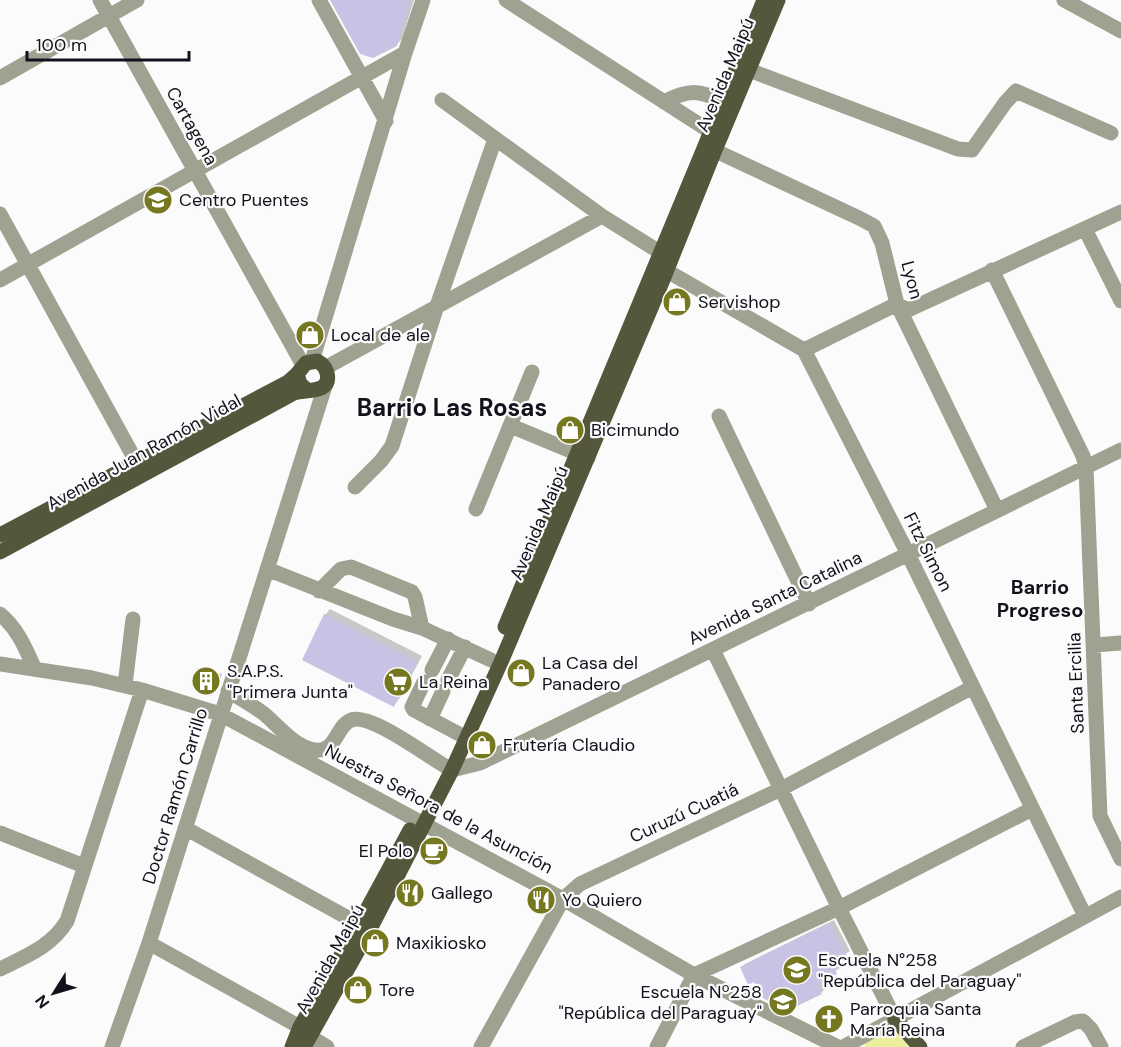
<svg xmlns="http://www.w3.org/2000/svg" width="1121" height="1047" font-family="'DM Sans',sans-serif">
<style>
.green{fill:#eaee9d}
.shadow{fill:#0003}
.building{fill:#c8c2e5}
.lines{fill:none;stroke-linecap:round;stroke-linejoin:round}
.minor{stroke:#9fa191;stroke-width:15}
.major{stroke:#55573d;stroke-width:15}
.labels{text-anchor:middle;stroke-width:4.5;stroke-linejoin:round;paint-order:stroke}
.street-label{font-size:18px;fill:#14111d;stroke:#fbfbfb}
.poi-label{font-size:18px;fill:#14111d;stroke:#fbfbfb;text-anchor:start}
.neighbourhood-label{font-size:20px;font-weight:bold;fill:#14111d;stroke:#fbfbfb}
.district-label{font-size:24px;font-weight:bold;fill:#14111d;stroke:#fbfbfb}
</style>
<rect width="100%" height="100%" fill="#fbfbfb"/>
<!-- green -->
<path class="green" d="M888 1029 899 1031 914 1047H865L864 1043Z"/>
<!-- shadow -->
<path class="shadow" d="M332 0H414L402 39 396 45Z
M330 609 422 656 399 699 394 705 325 615Z
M201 667 222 674 219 684 214 685 210 694 199 669Z
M834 920 850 951 836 960 840 968 821 980 825 989 821 993 776 996 742 968 745 964Z
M823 1011H841V1023L838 1025 821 1013Z"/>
<!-- building -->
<path class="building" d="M330 0H411L397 46 373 58 360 54Z
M324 614 417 662 394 707 302 660Z
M197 668 221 676 217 688 213 687 211 696 200 692 201 688 192 685Z
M830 923 847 956 832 963 837 974 817 984 822 994 787 1011 781 1008 776 998 768 1001 763 998 754 982 748 985 740 967Z
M819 1013H839V1027L820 1026Z"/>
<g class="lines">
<!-- minor -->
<path class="minor" d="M100 0 303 365
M319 0 386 121
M506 0 711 132 721 136
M1064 0 1121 31
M749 70 958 149 972 150 1005 103 1016 91 1111 133
M0 78 137 0
M442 100 602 216 671 259
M664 102C696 85 703 94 734 105
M705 146 859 218 874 226 882 243 897 304 997 510
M0 214 143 474
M1085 229 1121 301
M992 270 1083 456 1086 467 1100 816 1121 859
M667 271 804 350 908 554 1085 916
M0 280 405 53
M804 350 897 304 908 310 1121 212
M312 361 405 53 423 0
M325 368 602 216
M719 416 809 604
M511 426 588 458
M355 487 381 461 392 446 437 306 495 139
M476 509 532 372
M267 569 393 619 422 628 491 660
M319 591 341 569 351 567 412 592 415 597 422 628
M0 614C17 628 25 647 34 667
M1094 645 1121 643
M713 650 839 908 895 1019
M0 664 92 678 142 690 220 714 563 899 694 975 838 1047
M432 670 448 639
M448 680 465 647
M424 682 412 707 414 710 459 734
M125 685 133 619
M228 691C240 698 252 705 263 713 279 726 293 746 314 750 337 753 335 727 351 720 371 712 432 760 452 770L480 763 1121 450
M430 719 443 691
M185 828 359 924 370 929
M0 833 84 866
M149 943 300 1027 309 1036 327 1047
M0 969C26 956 51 947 67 921L142 690
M112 1047 149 943 326 383
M481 1047 563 899 580 884 781 789 973 687
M657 1047 694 975 839 908 1032 809
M843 1047 1121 897
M1023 1047 1075 1022 1083 1021 1091 1029 1101 1047"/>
<!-- major -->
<path class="major" d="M0 535 288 382 297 374
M0 552 294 393C306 389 332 394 327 373 325 366 322 364 317 361L306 363 297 374 300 384 307 390
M505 627 705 146 764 0
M895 1019 920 1047
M292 1047 300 1027 359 924 410 830
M304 1047 370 929 452 770 501 662 662 282 715 150 778 0"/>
</g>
<!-- icons -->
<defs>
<g id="school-disc" transform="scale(1.5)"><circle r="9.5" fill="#767820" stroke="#fbfbfb"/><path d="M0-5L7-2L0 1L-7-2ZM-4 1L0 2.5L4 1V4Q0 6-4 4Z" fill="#fff"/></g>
<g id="shop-disc" transform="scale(1.5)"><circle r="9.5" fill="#767820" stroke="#fbfbfb"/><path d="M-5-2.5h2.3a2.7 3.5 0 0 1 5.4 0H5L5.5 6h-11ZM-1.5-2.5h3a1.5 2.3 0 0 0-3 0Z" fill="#fff"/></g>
<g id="building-disc" transform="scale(1.5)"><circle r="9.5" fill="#767820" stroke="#fbfbfb"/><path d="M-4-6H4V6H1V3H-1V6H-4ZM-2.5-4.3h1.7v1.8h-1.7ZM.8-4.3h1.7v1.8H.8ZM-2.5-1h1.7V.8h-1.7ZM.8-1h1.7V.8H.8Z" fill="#fff"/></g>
<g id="supermarket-disc" transform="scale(1.5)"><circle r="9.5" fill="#767820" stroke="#fbfbfb"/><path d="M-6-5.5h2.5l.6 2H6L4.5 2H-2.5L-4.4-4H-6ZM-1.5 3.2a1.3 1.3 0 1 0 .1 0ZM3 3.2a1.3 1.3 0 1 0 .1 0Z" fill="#fff"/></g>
<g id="cafe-disc" transform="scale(1.5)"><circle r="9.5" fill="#767820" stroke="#fbfbfb"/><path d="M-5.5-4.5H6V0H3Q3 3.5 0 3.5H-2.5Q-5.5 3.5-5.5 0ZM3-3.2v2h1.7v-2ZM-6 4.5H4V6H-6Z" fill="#fff"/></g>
<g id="restaurant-disc" transform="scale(1.5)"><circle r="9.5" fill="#767820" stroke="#fbfbfb"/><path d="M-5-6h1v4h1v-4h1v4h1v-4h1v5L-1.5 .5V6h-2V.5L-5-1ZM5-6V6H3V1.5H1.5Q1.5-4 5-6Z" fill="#fff"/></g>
<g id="church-disc" transform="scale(1.5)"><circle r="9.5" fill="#767820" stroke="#fbfbfb"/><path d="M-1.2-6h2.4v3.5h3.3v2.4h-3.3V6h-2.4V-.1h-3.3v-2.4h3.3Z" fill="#fff"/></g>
</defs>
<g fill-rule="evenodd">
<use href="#school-disc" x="158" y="200"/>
<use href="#shop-disc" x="677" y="302"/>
<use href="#shop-disc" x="310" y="335"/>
<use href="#shop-disc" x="570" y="430"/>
<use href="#shop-disc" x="521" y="673"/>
<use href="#building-disc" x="206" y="681"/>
<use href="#supermarket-disc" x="398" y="682"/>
<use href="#shop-disc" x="482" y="745"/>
<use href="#cafe-disc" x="434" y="851"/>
<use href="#restaurant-disc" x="410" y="893"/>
<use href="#restaurant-disc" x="541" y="900"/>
<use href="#shop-disc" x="375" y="943"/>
<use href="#school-disc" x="797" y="970"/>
<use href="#shop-disc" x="358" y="990"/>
<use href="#school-disc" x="783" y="1002"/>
<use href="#church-disc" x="829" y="1019"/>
</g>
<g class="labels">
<!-- street labels -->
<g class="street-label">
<text transform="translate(725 75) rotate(-67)" y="6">Avenida Maipú</text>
<text transform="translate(192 126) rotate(61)" y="6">Cartagena</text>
<text transform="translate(912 280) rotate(75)" y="6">Lyon</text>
<text transform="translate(144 452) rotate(-29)" y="6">Avenida Juan Ramón Vidal</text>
<text transform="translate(539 523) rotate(-67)" y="6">Avenida Maipú</text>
<text transform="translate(928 552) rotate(63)" y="6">Fitz Simon</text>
<text transform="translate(775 598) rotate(-26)" y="6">Avenida Santa Catalina</text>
<text transform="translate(1076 683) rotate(-92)" y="6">Santa Ercilia</text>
<text transform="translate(175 796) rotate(-73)" y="6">Doctor Ramón Carrillo</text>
<text transform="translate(439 809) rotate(28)" y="6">Nuestra Señora de la Asunción</text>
<text transform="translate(684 813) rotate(-25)" y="6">Curuzú Cuatiá</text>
<text transform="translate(330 959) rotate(-61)" y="6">Avenida Maipú</text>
</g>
<!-- poi labels -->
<g class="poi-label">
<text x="179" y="206">Centro Puentes</text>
<text x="698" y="308">Servishop</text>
<text x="331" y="341">Local de ale</text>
<text x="591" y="436">Bicimundo</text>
<text x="542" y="669">La Casa del<tspan x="542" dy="21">Panadero</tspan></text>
<text x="227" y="677">S.A.P.S.<tspan x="227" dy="21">"Primera Junta"</tspan></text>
<text x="419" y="688">La Reina</text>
<text x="503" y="751">Frutería Claudio</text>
<text x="413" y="857" text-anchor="end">El Polo</text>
<text x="431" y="899">Gallego</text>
<text x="562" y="906">Yo Quiero</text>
<text x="396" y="949">Maxikiosko</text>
<text x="818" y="966">Escuela N°258<tspan x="818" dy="21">"República del Paraguay"</tspan></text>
<text x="379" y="996">Tore</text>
<text x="762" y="998" text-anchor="end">Escuela Nº258<tspan x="762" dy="21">"República del Paraguay"</tspan></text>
<text x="850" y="1015">Parroquia Santa<tspan x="850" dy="21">María Reina</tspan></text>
</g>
<!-- neighbourhood labels -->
<g class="neighbourhood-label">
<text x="1040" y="594">Barrio<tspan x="1040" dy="23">Progreso</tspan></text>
</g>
<!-- district labels -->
<g class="district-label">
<text x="452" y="416">Barrio Las Rosas</text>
</g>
</g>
<!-- north arrow -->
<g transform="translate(54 993) rotate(233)" stroke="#fbfbfb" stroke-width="4.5" paint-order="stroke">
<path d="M0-4.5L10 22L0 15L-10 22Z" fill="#14111d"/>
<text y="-9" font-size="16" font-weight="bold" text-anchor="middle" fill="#14111d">N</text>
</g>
<!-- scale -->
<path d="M27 51v9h162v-9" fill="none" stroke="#14111d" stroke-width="3"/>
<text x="36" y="51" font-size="18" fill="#14111d" stroke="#fbfbfb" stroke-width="4.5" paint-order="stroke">100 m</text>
</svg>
